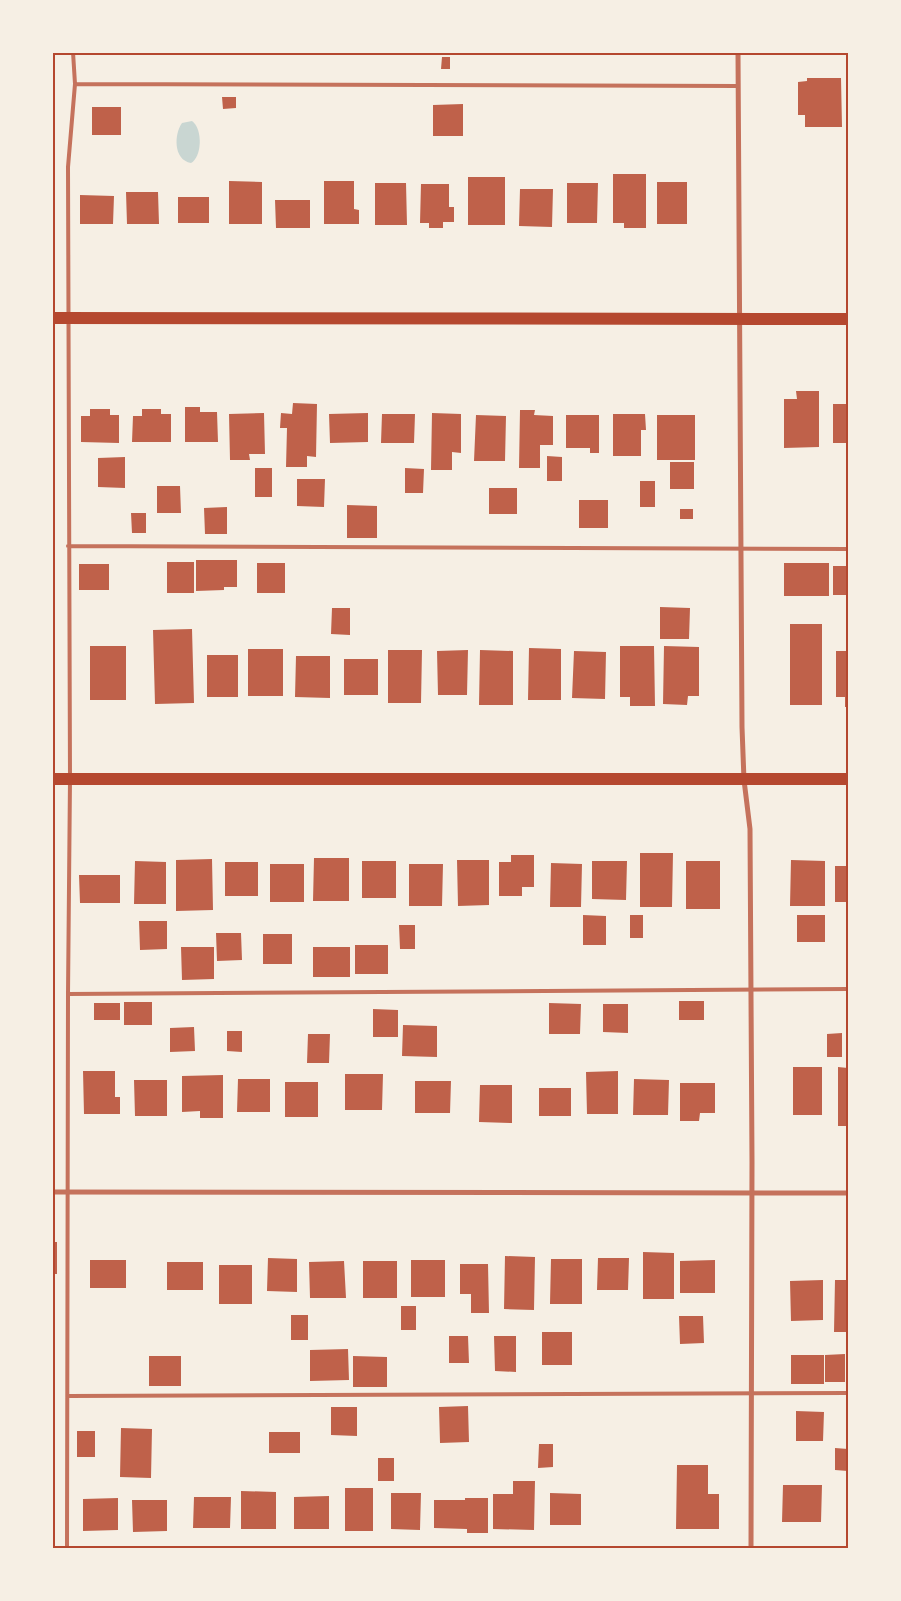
<svg xmlns="http://www.w3.org/2000/svg" width="901" height="1601" font-family="'Open Sans',sans-serif">
<style>
.water{fill:#c9d6d2}
.building{fill:#bf614a}
.lines{fill:none;stroke-linecap:round;stroke-linejoin:round}
.service{stroke:#c5725c;stroke-width:4}
.minor{stroke:#c5725c;stroke-width:5}
.primary{stroke:#b5482f;stroke-width:12}
.neatline{fill:none;stroke:#b5482f;stroke-width:2}
</style>
<rect width="100%" height="100%" fill="#f6efe4"/>
<!-- water -->
<path class="water" d="M192 121C203 129 202 157 191 163 173 160 174 134 182 123Z"/>
<!-- building -->
<path class="building" d="M442 57H450V69H441Z
M807 78H841L842 127H805V115H798V82L807 81Z
M222 97H236V108L223 109Z
M463 104V136H433V105Z
M92 107H121V135H92Z
M613 174H646V228H624V223H613Z
M468 177H505V225H468Z
M229 181 262 182V224H229Z
M324 181H354V209L359 210V224H324Z
M657 182H687V224H657Z
M375 183H406L407 225H375Z
M567 183H598L597 223H567Z
M421 184H449V207H454V222H443V228H429V223H420Z
M520 189H553L552 227 519 226Z
M126 192H158L159 224H127Z
M80 195 114 196 113 224H80Z
M178 197H209V223H178Z
M275 200H310V228H276Z
M796 391H819V447L784 448V399H797Z
M846 399H848V443H833V404H846Z
M293 403 317 404 316 457 307 456V467H286L287 428H280L281 413 292 414Z
M185 407H200V412H217L218 442H185Z
M90 409H110V415H119V443L81 442V416H90Z
M142 409H161V414H171V442H132L133 416H142Z
M520 410H535L534 415 553 416V445H540V468H519Z
M264 413 265 454H249L250 460H230L229 414Z
M368 413V442L330 443 329 414Z
M432 413 461 414V453L452 452V470H431Z
M382 414H415L414 443H381Z
M613 414H645L646 430H641V456H613Z
M476 415 506 416 505 461H474Z
M566 415H599V453H590V448H566Z
M657 415H695V460H657Z
M547 456 562 457V481H547Z
M125 457V488L98 487V458Z
M670 462H694V489H670Z
M255 468H272V497H255Z
M405 468 424 469 423 493H405Z
M297 479H325L324 507 297 506Z
M640 481H655V507H640Z
M157 486H180L181 513H157Z
M489 488H517V514H489Z
M579 500H608V528H579Z
M347 505 377 506V538H347Z
M227 507V534H205L204 508Z
M680 509H693V519H680Z
M131 513H146V533H132Z
M196 560H237V587H224V590L196 591Z
M167 562H194V593H167Z
M257 563H285V593H257Z
M784 563H829V596H784Z
M79 564H109V590H79Z
M833 566H848V595H833Z
M660 607 690 608 689 639H660Z
M332 608H350V635L331 634Z
M790 624H822V705H790Z
M192 629 194 703 155 704 153 630Z
M90 646H126V700H90Z
M620 646H654L655 706H630V697H620Z
M664 646 699 647V696H688L687 705 663 704Z
M529 648 561 649V700H528Z
M248 649H283V696H248Z
M388 650H422L421 703H388Z
M468 650 467 695H438L437 651Z
M480 650 513 651V705H479Z
M574 651 606 652 605 699 572 698Z
M836 651H848V707H845V697H836Z
M207 655H238V697H207Z
M296 656H330V698L295 697Z
M344 659H378V695H344Z
M640 853H673L672 907H640Z
M511 855H534V887H522V896H499V862H511Z
M314 858H349V901H313Z
M212 859 213 910 176 911V860Z
M457 860H489V905L458 906Z
M791 860 825 861V906H790Z
M135 861 166 862V904H134Z
M362 861H396V898H362Z
M592 861H627L626 900 592 899Z
M686 861H720V909H686Z
M225 862H258V896H225Z
M551 863 582 864 581 907H550Z
M270 864H304V902H270Z
M409 864H443L442 906H409Z
M835 866H848V902H835Z
M79 875H120V903H80Z
M583 915 606 916V945H583Z
M630 915H643V938H630Z
M797 915H825V942H797Z
M139 921H167V949L140 950Z
M399 925H415V949H400Z
M216 933H241L242 960 217 961Z
M263 934H292V964H263Z
M355 945H388V974H355Z
M181 947H214V979L182 980Z
M313 947H350V977H313Z
M679 1001H704V1020H679Z
M124 1002H152V1025H124Z
M94 1003H120V1020H94Z
M549 1003 581 1004 580 1034H549Z
M603 1004H628V1033L603 1032Z
M373 1009 398 1010V1037H373Z
M403 1025 437 1026V1057L402 1056Z
M194 1027 195 1051 170 1052V1028Z
M227 1031H242V1052L227 1051Z
M842 1033V1057H827V1034Z
M308 1034H330L329 1063H307Z
M793 1067H822V1115H793Z
M838 1067 848 1068V1126H838Z
M83 1071H115V1097H120V1114H84Z
M618 1071V1114H587L586 1072Z
M345 1074H383L382 1110H345Z
M223 1075V1118H200V1111L182 1112V1076Z
M238 1079H270V1112H237Z
M634 1079 669 1080 668 1115H633Z
M134 1080H167V1116H135Z
M415 1081H451L450 1113H415Z
M285 1082H318V1117H285Z
M680 1083H715V1113H700L699 1121H680Z
M480 1085H512V1123L479 1122Z
M539 1088H571V1116H539Z
M52 1242H57V1274H52Z
M643 1252 674 1253V1299H643Z
M505 1256 535 1257 534 1310 504 1309Z
M268 1258 297 1259V1292L267 1291Z
M598 1258H629L628 1290H597Z
M551 1259H582V1304H550Z
M90 1260H126V1288H90Z
M411 1260H445V1297H411Z
M715 1260V1293H680V1261Z
M344 1261 346 1298H310L309 1262Z
M363 1261H397V1298H363Z
M167 1262H203V1290H167Z
M460 1264H488L489 1313H471V1294H460Z
M219 1265H252V1304H219Z
M823 1280V1320L791 1321 790 1281Z
M835 1280H848V1332H834Z
M401 1306H416V1330H401Z
M291 1315H308V1340H291Z
M679 1316H703L704 1343 680 1344Z
M542 1332H572V1365H542Z
M449 1336H468L469 1363H449Z
M494 1336H516V1372L495 1371Z
M348 1349 349 1380 310 1381V1350Z
M845 1354V1382H825V1355Z
M791 1355H824V1384H791Z
M149 1356H181V1386H149Z
M353 1356 387 1357V1387H353Z
M468 1406 469 1442 440 1443 439 1407Z
M331 1407H357V1436L331 1435Z
M796 1411 824 1412 823 1441H796Z
M121 1428 152 1429 151 1478 120 1477Z
M77 1431H95V1457H77Z
M269 1432H300V1453H269Z
M539 1444H553V1467L538 1468Z
M835 1448 848 1449V1471L835 1470Z
M378 1458H394V1481H378Z
M677 1465H708V1494H719V1529H676Z
M513 1481H535L534 1530 493 1529V1494H513Z
M783 1485H822L821 1522H782Z
M345 1488H373V1531H345Z
M241 1491 276 1492V1529H241Z
M391 1493H421L420 1530 391 1529Z
M550 1493 581 1494V1525H550Z
M329 1496V1529H294V1497Z
M194 1497H231L230 1528H193Z
M118 1498V1530L83 1531V1499Z
M465 1498H488V1533H467V1529L434 1528V1500H465Z
M132 1500H167V1531L133 1532Z"/>
<g class="lines">
<!-- service -->
<path class="service" d="M75 84 738 86
M68 546 848 549
M68 994 848 989
M69 1396 848 1393
M67 1548 68 994 70 779 68 167 75 84 73 52"/>
<!-- minor -->
<path class="minor" d="M738 52 742 727 744 780 750 829 752 1162 751 1548
M52 1192 848 1193"/>
<!-- primary -->
<path class="primary" d="M52 318 848 319
M52 779H848"/>
</g>
<!-- border -->
<rect width="901" height="1601" fill="none" stroke="#f6efe4" stroke-width="108"/>
<rect x="54" y="54" width="793" height="1493" class="neatline"/>
</svg>
